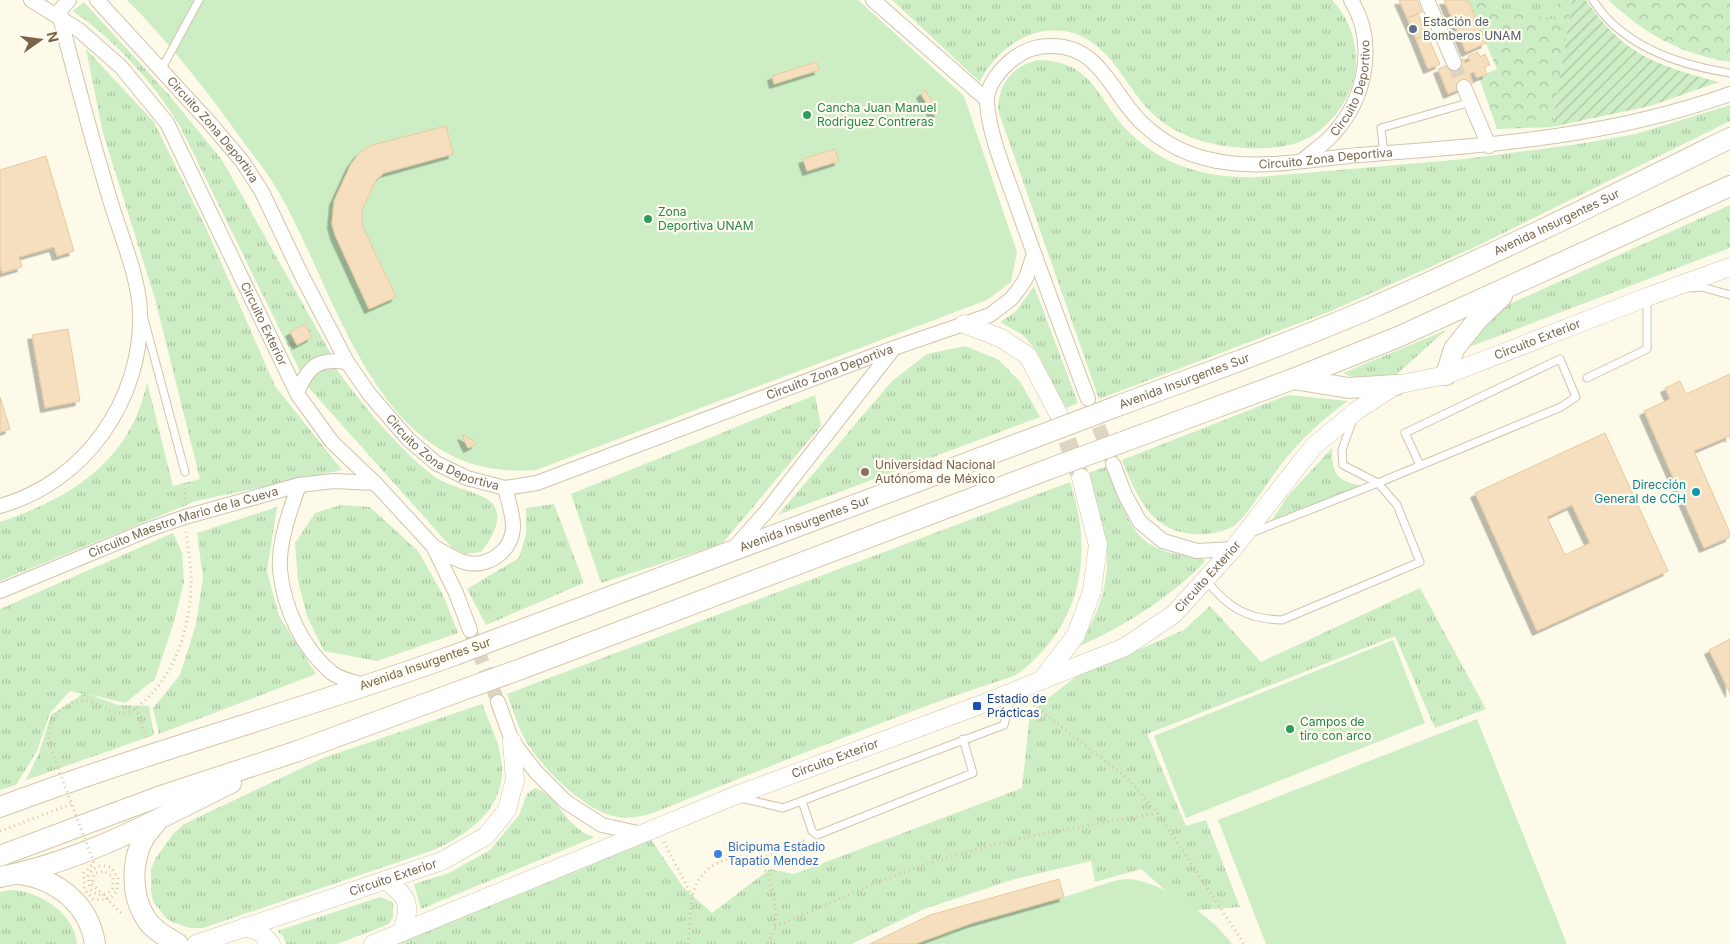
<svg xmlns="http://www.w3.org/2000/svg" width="1730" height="944" font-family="Inter,sans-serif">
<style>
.grass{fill:url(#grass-tufts)}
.forest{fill:url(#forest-crowns)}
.garden{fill:url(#garden-furrows)}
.pitch{fill:#cdedc5}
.building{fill:#f5dfbf;stroke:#e8ca9e;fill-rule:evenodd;filter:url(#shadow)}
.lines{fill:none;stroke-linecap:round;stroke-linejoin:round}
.minor-tunnel{stroke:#ddd5c1;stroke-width:14;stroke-dasharray:14 7;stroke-linecap:butt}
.tertiary-tunnel{stroke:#ddd5c1;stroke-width:18;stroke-dasharray:18 9;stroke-linecap:butt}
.service-casing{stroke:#d1c4ad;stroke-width:9}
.minor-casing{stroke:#d1c4ad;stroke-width:16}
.tertiary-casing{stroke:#d1c4ad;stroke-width:19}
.secondary-casing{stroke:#d4c6aa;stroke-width:22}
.path{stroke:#dac3a1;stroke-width:3;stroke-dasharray:1 4;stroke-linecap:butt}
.service{stroke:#fff;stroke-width:7}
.minor{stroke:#fff;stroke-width:14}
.tertiary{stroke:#fff;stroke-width:18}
.secondary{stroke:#fff;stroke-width:20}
.secondary-bridge-casing{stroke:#d4c6aa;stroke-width:22;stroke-linecap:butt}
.path-bridge{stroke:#dac3a1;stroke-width:3;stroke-dasharray:1 4;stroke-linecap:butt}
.secondary-bridge{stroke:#fff;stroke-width:20}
.service-dot{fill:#5c6f8a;stroke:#fffcf0;stroke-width:2}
.leisure-dot{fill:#2e9e5b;stroke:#fffcf0;stroke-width:2}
.education-dot{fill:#8d6e63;stroke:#fffcf0;stroke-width:2}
.culture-dot{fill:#0f9aa8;stroke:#fffcf0;stroke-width:2}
.transit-dot{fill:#1a4fb4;stroke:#fffcf0;stroke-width:2}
.shop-dot{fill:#3f7fe0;stroke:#fffcf0;stroke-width:2}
.labels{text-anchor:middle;stroke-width:4.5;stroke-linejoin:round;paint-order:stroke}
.service-label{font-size:12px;fill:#4e5e75;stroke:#fffcf0;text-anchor:start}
.street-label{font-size:12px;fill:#7a654a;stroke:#fffcf0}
.leisure-label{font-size:12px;fill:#27864d;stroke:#fffcf0;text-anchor:start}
.education-label{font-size:12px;fill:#785e54;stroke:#fffcf0;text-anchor:start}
.culture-label{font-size:12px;fill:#0d838f;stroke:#fffcf0;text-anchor:end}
.transit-label{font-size:12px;fill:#164399;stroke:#fffcf0;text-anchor:start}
.shop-label{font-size:12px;fill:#366cbe;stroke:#fffcf0;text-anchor:start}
</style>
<defs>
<pattern id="grass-tufts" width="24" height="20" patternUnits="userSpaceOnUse" patternTransform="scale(1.25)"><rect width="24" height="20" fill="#cdedc5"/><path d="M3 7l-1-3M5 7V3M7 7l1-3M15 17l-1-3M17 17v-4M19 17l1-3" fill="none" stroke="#abc4a2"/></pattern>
<pattern id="forest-crowns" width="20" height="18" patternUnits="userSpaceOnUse" patternTransform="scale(1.25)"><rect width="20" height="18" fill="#cdedc5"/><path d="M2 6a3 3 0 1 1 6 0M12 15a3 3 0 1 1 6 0" fill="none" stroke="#abc4a2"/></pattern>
<pattern id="garden-furrows" width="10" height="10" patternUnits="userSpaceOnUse" patternTransform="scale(1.25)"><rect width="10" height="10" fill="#cdedc5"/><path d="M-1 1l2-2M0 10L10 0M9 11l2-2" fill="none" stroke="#abc4a2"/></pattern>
<filter id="shadow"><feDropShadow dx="-4.5" dy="4.5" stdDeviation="0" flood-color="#0004"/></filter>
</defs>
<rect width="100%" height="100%" fill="#fefae9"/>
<!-- grass -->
<path class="grass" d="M892 0H1332C1349 18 1357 41 1356 66 1354 94 1334 123 1310 137 1291 148 1266 149 1244 148 1203 145 1167 134 1141 101 1125 80 1112 56 1090 41 1048 14 999 42 980 82Z
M1493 0H1557L1558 21 1498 9Z
M84 2 169 95 222 160 331 354 312 359 300 371 180 126C151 80 117 42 73 11Z
M86 49 154 122 206 228 275 386 342 470 196 501 0 581V522C71 498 131 461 147 382L173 486 200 479 155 299 103 133Z
M1038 60C1092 61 1096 96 1126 129 1161 166 1208 179 1258 177L1465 159 1579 144 1636 134 1730 105V121L1475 247 1331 311 1099 399 998 110C998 84 1012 66 1038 60Z
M1730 205V248L1464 349 1505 306Z
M1034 286 1078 403 1061 410 1038 353 1023 335 1000 322 1016 311Z
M1446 330 1397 374 1352 377 1343 373Z
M965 346 999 360 1021 383 1040 417 778 515 892 381 927 354Z
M335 367C361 403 399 450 435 477 449 487 487 494 493 504 504 519 491 540 481 552L465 554 452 548 308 387 318 370Z
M815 395 821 426 722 544 601 583 571 494Z
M1288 395 1348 401C1321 420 1299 441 1279 467 1268 481 1246 519 1232 527 1221 533 1206 535 1194 534 1151 532 1136 495 1122 460Z
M1332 448C1332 473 1336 481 1362 486L1270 523 1287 497Z
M1108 466C1130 525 1131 553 1202 557L1205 562C1168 599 1126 625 1078 647 1119 582 1111 543 1086 474Z
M1070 482C1094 553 1082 624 1020 672 1014 677 1003 679 996 682 974 689 953 696 932 704 838 739 745 776 653 813 642 816 630 819 619 817 586 814 536 763 522 734 516 721 512 707 507 694Z
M554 504 584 583 486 625 467 589 519 558 526 534V508Z
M341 505 370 507 418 551 443 595 458 633 377 661 324 651 307 616 298 581 295 543 315 513Z
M277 507 267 571 279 616 316 674 159 734 153 708 180 675 196 624 203 578 197 533Z
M173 533 182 552 184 582 173 625 155 679 125 703 88 694 118 705 149 706 154 735 26 780 39 753 51 715 83 694 70 691 50 713 37 751 16 785 0 790V609Z
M1420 588 1486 709 1435 728 1395 636 1147 734 1186 826 1206 820 1240 907 1189 911 1141 869 1095 882 1091 861 1015 879 924 909 852 944H396L650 838 683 887 712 913 770 869 794 874 1022 788 1030 712 1077 676 1184 630 1210 606 1261 662Z
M482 704C490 724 502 747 502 770 503 811 465 837 431 851L203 928H190L172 922 165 917 153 901 151 891V870L155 859 173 834 184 824 323 758Z
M535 788C559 795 565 829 595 837L421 909 414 884 449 873 490 850 519 815 527 794Z
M10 890C38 890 75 913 77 944H0V892Z
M380 897 393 902V917L389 924 337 944H286L283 936 277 931Z"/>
<!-- forest -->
<path class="forest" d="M1467 0H1493L1498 9 1558 20 1557 0H1572L1552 127 1497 129 1479 77 1497 69Z
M1608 0H1730V62C1678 53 1647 35 1608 0Z"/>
<!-- garden -->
<path class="garden" d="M1572 0H1586C1624 56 1657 65 1719 82L1650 106 1552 127Z"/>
<!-- pitch -->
<path class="pitch" d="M127 0H858L964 96 1017 252 1011 282 987 300 536 470C374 484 340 293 275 186 265 170 253 155 242 140 207 91 169 42 127 0Z
M1393 640 1425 723 1186 818 1154 736Z
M1477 719 1567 944H1266L1218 820Z
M1059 879 1064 897C1079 893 1114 879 1127 879 1161 880 1213 917 1232 944H870L930 915Z"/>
<!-- building -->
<path class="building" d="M1399 0H1417L1422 12 1407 18Z
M1444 0H1468L1486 43 1466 52Z
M1418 14 1427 34 1416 39 1407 18Z
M1427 34 1440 64 1428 69 1416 39Z
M1478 52 1480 57 1485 54 1490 65 1484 67 1487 74 1477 78 1474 72 1470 74 1473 83 1448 94 1438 69 1463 59 1465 63 1470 61 1468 56Z
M816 62 819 70 774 84 772 76Z
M925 90 939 112 934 115 921 94Z
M446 126 453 154 384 173 376 180 362 210V225L396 297 369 309 335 235 332 224 334 201 351 164 359 153 372 145Z
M835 149 839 161 807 171 803 159Z
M46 156 74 251 57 256 54 247 19 257 22 267 2 273 0 266V170Z
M305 324 312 337 297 345 290 332Z
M68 329 80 401 45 408 32 335Z
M1730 374V438L1729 436 1694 451 1730 533V537L1704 548 1644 411 1670 399 1665 388 1680 381 1686 394Z
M0 397 10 429 0 432Z
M1605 433 1668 571 1537 631 1475 493ZM1572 505 1590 543 1565 555 1547 517Z
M462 435 473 440 476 444 468 448Z
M1730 639V693L1709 650Z
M1059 879 1064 897 972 923 915 944H870L930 915Z"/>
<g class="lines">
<!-- minor-tunnel -->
<path class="minor-tunnel" d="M1454 63 1464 87
M1091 407 1113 464
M470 630 498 702"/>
<!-- tertiary-tunnel -->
<path class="tertiary-tunnel" d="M1058 415 1079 473"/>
<!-- service casing -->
<g class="service-casing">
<path id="service" d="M1593 0C1622 46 1679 65 1730 73
M161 70 199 0
M1384 154 1381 128 1471 102
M1691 288 1702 287 1730 295
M144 319 185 472
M1587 378 1647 349V297
M1251 533 1378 483 1561 407 1576 397 1560 359 1405 433 1420 465
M1206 580C1228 608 1247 619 1282 620L1420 562 1397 505 1378 483 1343 465 1342 450 1353 419
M741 798 783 808 1004 725 1012 693
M802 801 812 831 817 835 973 773 963 739"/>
</g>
<!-- minor casing -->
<g class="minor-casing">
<g id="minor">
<path id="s1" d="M31 0 79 30 121 67 167 123 298 395 332 442 375 483 433 546 456 593 470 630"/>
<path id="s2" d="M97 0 208 121 242 161 262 192 301 274 347 362 370 395 408 439 436 463 467 478 505 488 537 483 894 348 990 315 1011 299 1019 289 1026 278 1034 254"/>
<path d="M873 0 987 100"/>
<path d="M1427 0 1454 63"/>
<path d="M1464 87 1489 146"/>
<path id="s3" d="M1302 161C1312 152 1325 144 1334 133 1366 98 1377 42 1351 0"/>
<path d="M297 392C309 366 317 358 347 362"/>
<path id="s4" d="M1088 399C1064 335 1040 271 1017 206 1006 174 989 136 987 102 986 86 1001 68 1013 59 1023 51 1037 46 1050 46 1100 44 1112 95 1142 123 1163 143 1188 156 1217 161 1263 170 1313 159 1359 155 1489 145 1606 138 1730 94"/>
<path d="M1113 464 1125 495 1140 522 1163 541 1197 551 1233 549"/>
<path d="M299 485C290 510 278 543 280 570 284 609 302 648 332 673 340 679 354 682 364 685"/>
<path d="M0 506C84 483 143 400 140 312 139 278 121 236 111 203 92 141 76 79 60 17L61 9 69 0"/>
<path d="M433 546C443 552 453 559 464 562 487 569 513 551 513 526 513 514 508 500 505 488"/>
<path d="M734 548 766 512 894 348"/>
<path id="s5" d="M0 591 150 529 185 517 299 485 334 481 375 483"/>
<path d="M498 702 512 741 536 772 566 802 602 825 642 834"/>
</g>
</g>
<!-- tertiary casing -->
<g class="tertiary-casing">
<g id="tertiary">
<path d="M964 324 1001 338 1028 356 1058 413"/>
<path d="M1044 677 1076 635 1092 591 1098 545 1081 478"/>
<path d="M385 880C410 898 411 904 402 932"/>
<path d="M244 927 259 931 271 944"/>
<path id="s6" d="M196 944 442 861 486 836 507 810 512 790 515 781 512 741"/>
<path id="s7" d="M373 944 734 796 977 706 1125 647 1174 614 1233 549 1313 447 1356 411 1396 385 1446 375 1647 297 1730 267"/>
</g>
</g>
<!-- secondary casing -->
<g class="secondary-casing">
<g id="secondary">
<path d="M1446 375 1454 349 1478 319 1502 296"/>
<path d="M1293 379 1349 388 1396 385"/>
<path id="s8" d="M1115 407C1200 375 1286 345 1369 309 1491 256 1610 197 1730 138"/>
<path d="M1128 440 1293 379 1398 337 1730 186"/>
<path id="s9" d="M505 636 1036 437"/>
<path d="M521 669 1049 469"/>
<path d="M0 807C150 751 305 709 455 655"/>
<path d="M156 823C152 828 147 833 144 838 131 861 131 895 145 917 152 930 167 937 178 944"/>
<path d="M0 856 158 797 295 752 468 688"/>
<path d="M19 874C57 879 89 904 95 944"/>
<path d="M0 877C83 861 156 820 231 783"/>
</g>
</g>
<!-- path -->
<path class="path" d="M185 483V502
M1030 702 1127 778 1158 813 1244 944
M136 708 146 738
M58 767C54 759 51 750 49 741 46 718 67 696 91 702 107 707 107 714 128 713 174 686 193 625 191 572 190 559 187 544 186 530
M0 831 72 804
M664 842 693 898
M757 860 805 840
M92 884 123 915
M775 927C836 900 896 872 960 854 1025 835 1091 825 1158 813
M688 944C690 925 689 901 697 883 702 873 712 865 722 861 733 857 745 854 756 860 771 868 778 911 775 927 774 933 770 939 766 944"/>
<!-- service -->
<use href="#service" class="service"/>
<!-- minor -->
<use href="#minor" class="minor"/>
<!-- tertiary -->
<use href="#tertiary" class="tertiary"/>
<!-- secondary -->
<use href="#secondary" class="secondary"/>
<!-- secondary-bridge casing -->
<g class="secondary-bridge-casing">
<path id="secondary-bridge" d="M1036 437 1115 407
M1049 469 1128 440
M455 655 505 636
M468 688 521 669"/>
</g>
<!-- path-bridge -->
<path class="path-bridge" d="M58 768 94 863 84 873V889L94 900 109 899 117 891 118 877 110 867C100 864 93 867 88 876L90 889C97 897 107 897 113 888V877L104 871 94 874 92 884"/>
<!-- secondary-bridge -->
<use href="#secondary-bridge" class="secondary-bridge"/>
</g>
<!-- markers -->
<circle class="service-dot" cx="1413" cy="29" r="5"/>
<g class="leisure-dot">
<circle cx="807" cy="115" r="5"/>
<circle cx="648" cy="219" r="5"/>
<circle cx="1290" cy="729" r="5"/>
</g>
<circle class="education-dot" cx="865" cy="472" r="5"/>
<circle class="culture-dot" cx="1696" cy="492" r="5"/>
<rect class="transit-dot" x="972" y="701" width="10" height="10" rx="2.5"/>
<circle class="shop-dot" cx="718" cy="854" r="5"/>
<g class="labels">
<!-- service labels -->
<g class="service-label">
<text x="1423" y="26">Estación de<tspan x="1423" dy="14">Bomberos UNAM</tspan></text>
</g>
<!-- street labels -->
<g class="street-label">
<text dy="4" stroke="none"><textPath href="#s3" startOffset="92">Circuito Deportivo</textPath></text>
<text dy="4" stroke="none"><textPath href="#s2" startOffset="174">Circuito Zona Deportiva</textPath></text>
<text dy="4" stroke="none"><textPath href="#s4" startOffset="726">Circuito Zona Deportiva</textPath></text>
<text dy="4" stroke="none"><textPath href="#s8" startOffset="479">Avenida Insurgentes Sur</textPath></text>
<text dy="4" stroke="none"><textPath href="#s1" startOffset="408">Circuito Exterior</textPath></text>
<text dy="4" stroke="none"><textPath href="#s7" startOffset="1338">Circuito Exterior</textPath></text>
<text dy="4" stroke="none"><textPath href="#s2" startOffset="998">Circuito Zona Deportiva</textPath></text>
<text dy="4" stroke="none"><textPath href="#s8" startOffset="74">Avenida Insurgentes Sur</textPath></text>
<text dy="4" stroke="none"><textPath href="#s2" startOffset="579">Circuito Zona Deportiva</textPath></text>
<text dy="4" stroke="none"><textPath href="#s5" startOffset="196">Circuito Maestro Mario de la Cueva</textPath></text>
<text dy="4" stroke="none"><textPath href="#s9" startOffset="320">Avenida Insurgentes Sur</textPath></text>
<text dy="4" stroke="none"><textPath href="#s7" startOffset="918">Circuito Exterior</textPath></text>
<text transform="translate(425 664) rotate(-19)" y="4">Avenida Insurgentes Sur</text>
<text dy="4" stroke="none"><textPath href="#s7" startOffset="498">Circuito Exterior</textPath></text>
<text dy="4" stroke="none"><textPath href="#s6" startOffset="208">Circuito Exterior</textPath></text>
</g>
<!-- leisure labels -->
<g class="leisure-label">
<text x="817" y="112">Cancha Juan Manuel<tspan x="817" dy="14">Rodriguez Contreras</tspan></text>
<text x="658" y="216">Zona<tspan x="658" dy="14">Deportiva UNAM</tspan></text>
<text x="1300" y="726">Campos de<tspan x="1300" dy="14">tiro con arco</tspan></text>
</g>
<!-- education labels -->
<g class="education-label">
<text x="875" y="469">Universidad Nacional<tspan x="875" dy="14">Autónoma de México</tspan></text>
</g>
<!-- culture labels -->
<g class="culture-label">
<text x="1686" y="489">Dirección<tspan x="1686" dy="14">General de CCH</tspan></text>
</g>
<!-- transit labels -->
<g class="transit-label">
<text x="987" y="703">Estadio de<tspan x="987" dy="14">Prácticas</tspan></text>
</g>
<!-- shop labels -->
<g class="shop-label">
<text x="728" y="851">Bicipuma Estadio<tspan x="728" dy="14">Tapatio Mendez</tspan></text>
</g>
</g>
<!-- north arrow -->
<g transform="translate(40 40) rotate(76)" stroke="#fffcf0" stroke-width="4" paint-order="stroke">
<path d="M0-4L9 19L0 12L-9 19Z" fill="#7a654a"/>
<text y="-8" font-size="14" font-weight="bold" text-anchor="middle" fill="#7a654a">N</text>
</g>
</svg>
